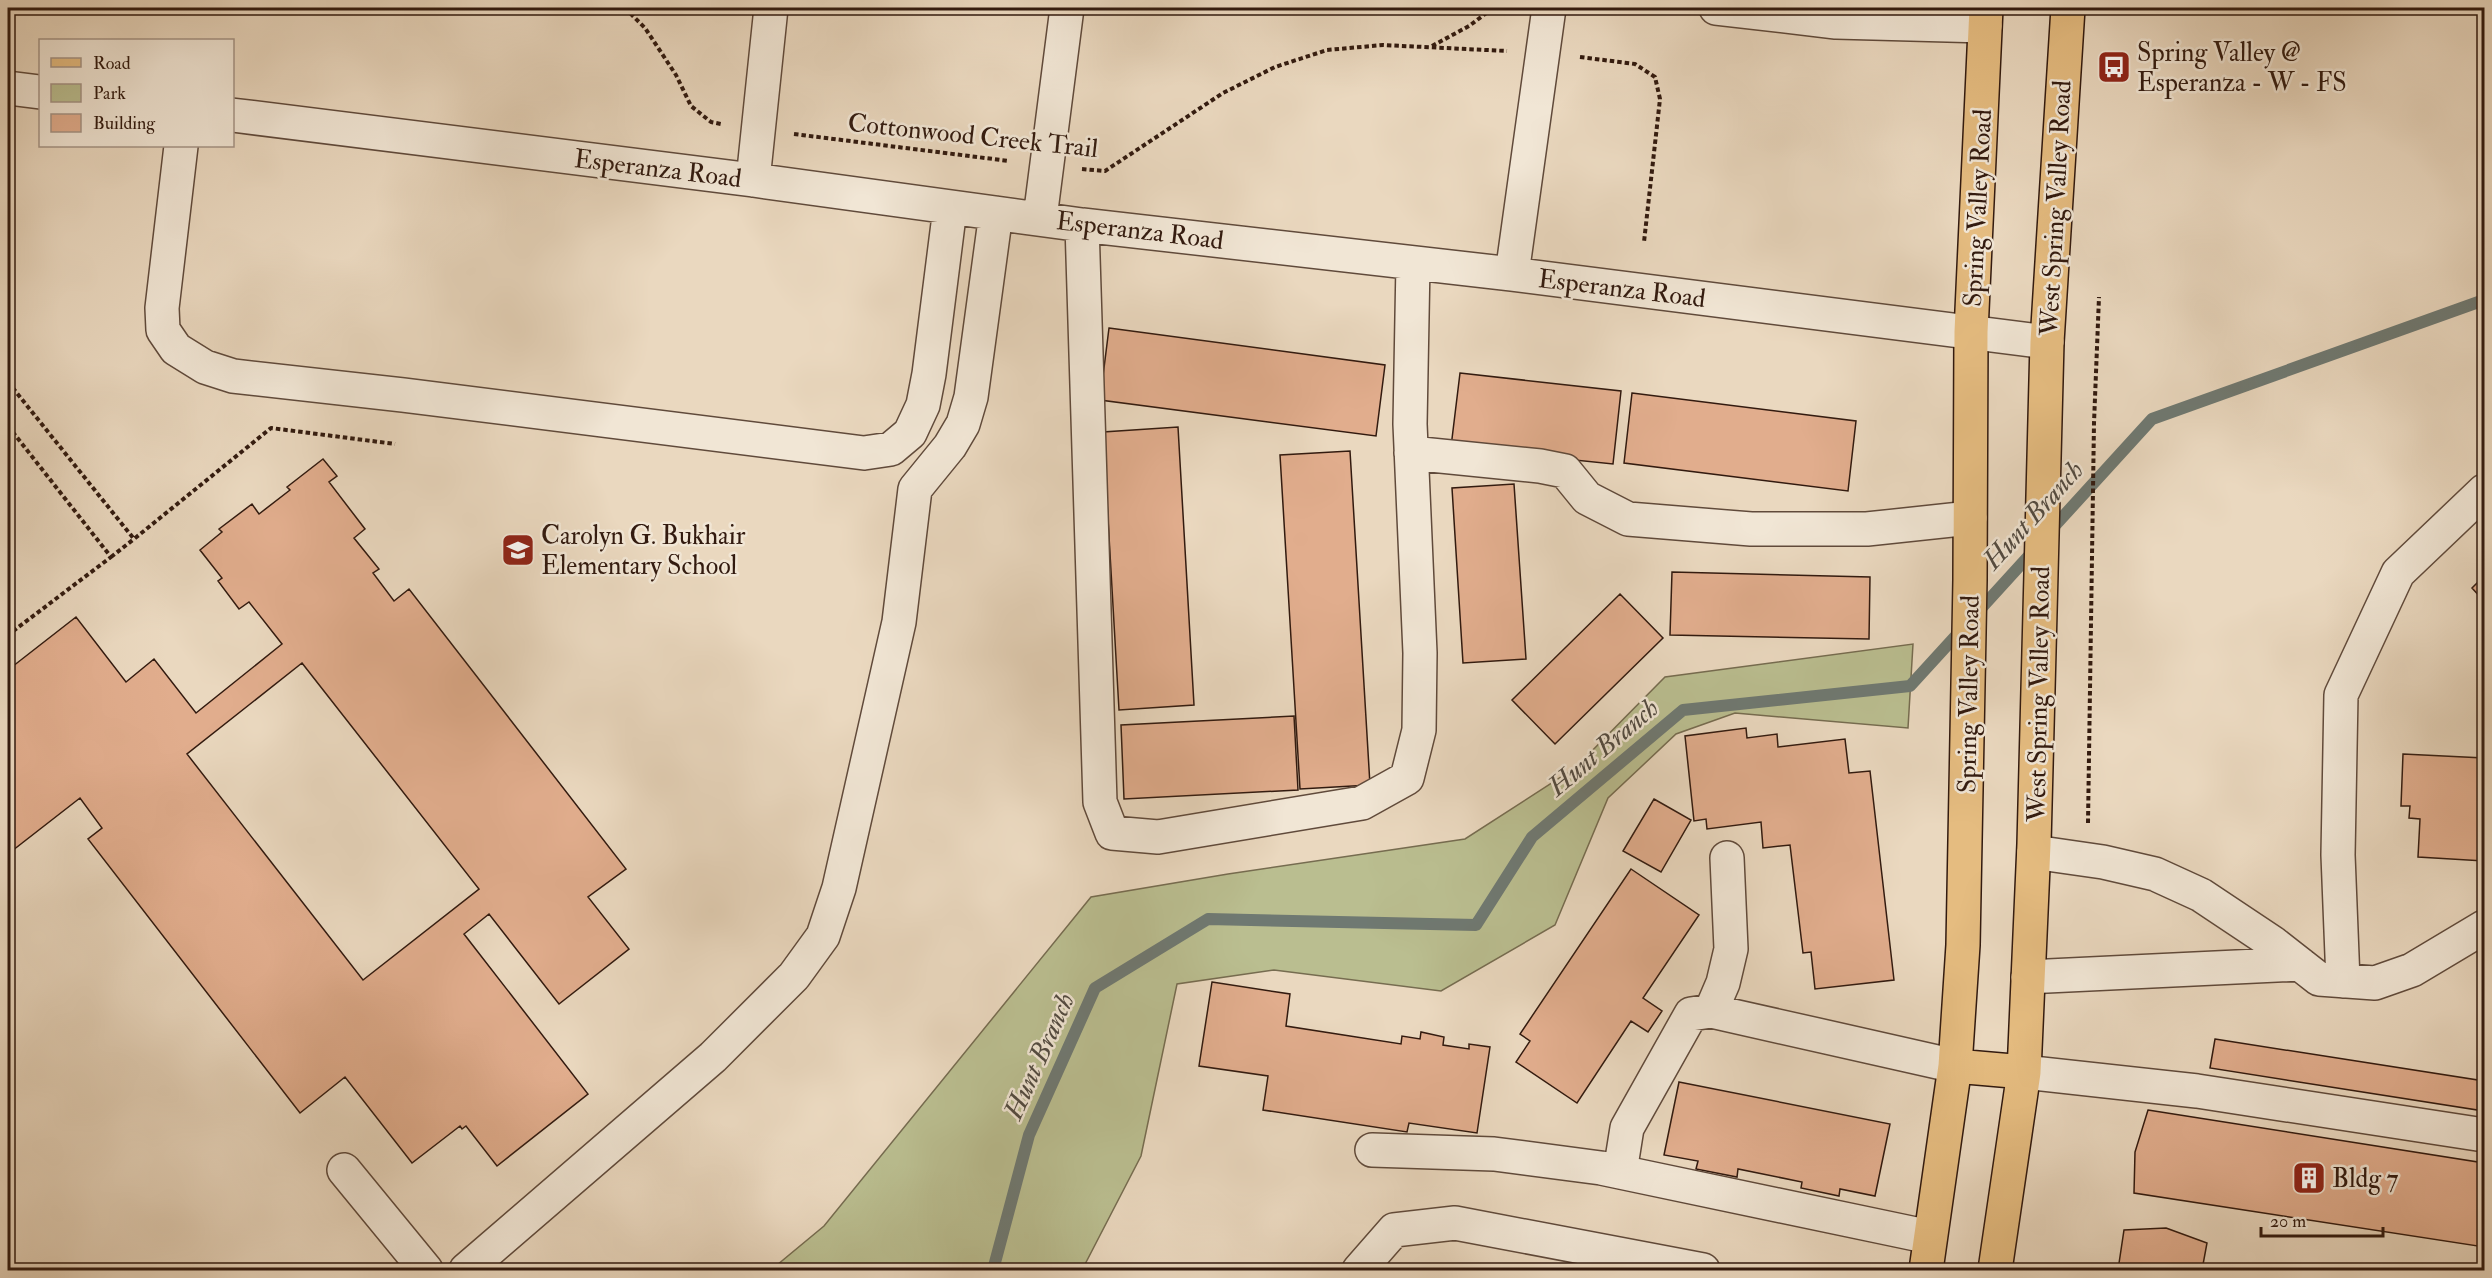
<svg xmlns="http://www.w3.org/2000/svg" width="2492" height="1278" font-family="'IM FELL Double Pica',serif">
<style>
.green{fill:#babe90;stroke:#766c50;stroke-width:1.5}
.lines{fill:none;stroke-linecap:round;stroke-linejoin:round}
.stream{stroke:#6f7972;stroke-width:12}
.building{fill:#e1ad8d;stroke:#321a0f;stroke-width:1.5;fill-rule:evenodd}
.minor-casing{stroke:#604a3b;stroke-width:36}
.major-casing{stroke:#321a0f;stroke-width:36}
.path{stroke:#321a0f;stroke-width:4;stroke-dasharray:4.5 3;stroke-linecap:butt}
.minor{stroke:#f1e6d5;stroke-width:33}
.major{stroke:#e5bc80;stroke-width:33}
.labels{text-anchor:middle;stroke-width:5;stroke-linejoin:round;paint-order:stroke}
.poi-label{font-size:26px;fill:#321a0f;stroke:#f1e6d5;text-anchor:start}
.street-label{font-size:26px;fill:#321a0f;stroke:#f1e6d5}
.water-label{font-size:27px;font-style:italic;fill:#514a41;stroke:#f1e6d5}
</style>
<rect width="100%" height="100%" fill="#ead8bf"/>
<filter id="stains"><feTurbulence type="fractalNoise" baseFrequency=".00333" numOctaves="4"/><feColorMatrix values="0 0 0 0 .2 0 0 0 0 .09 0 0 0 0 .02 0 0 0 .5 -.17"/></filter>
<radialGradient id="worn" r=".72"><stop offset=".6" stop-color="#630" stop-opacity="0"/><stop offset="1" stop-color="#630" stop-opacity=".3"/></radialGradient>
<!-- green -->
<path class="green" d="M1913 644 1908 728 1735 713 1676 734 1608 798 1555 925 1441 991 1274 970 1177 984 1141 1156 1082 1270H771L824 1226 1091 897 1228 874 1465 839 1575 768 1665 677Z"/>
<g class="lines">
<!-- stream -->
<path class="stream" d="M2049 532 2152 419 2484 300
M1975 615 2036 548
M993 1270 1029 1135 1095 988 1208 919 1476 925 1532 837 1683 710 1910 686 1963 628"/>
</g>
<!-- building -->
<path class="building" d="M1109 328 1385 365 1376 436 1100 400Z
M1460 373 1621 391 1613 464 1451 447Z
M1632 393 1856 421 1848 491 1624 463Z
M1178 427 1194 705 1119 710 1103 432Z
M1350 451 1370 785 1300 789 1280 455Z
M323 459 337 476 329 482 365 529 354 538 379 569 373 573 394 601 409 589 626 869 588 897 629 949 559 1004 489 914 464 934 588 1094 497 1166 466 1126 462 1129 460 1126 412 1163 345 1077 300 1113 88 839 102 828 80 798 8 854V702L10 700 8 696V670L76 617 126 682 154 659 196 713 282 644 249 602 239 609 218 581 222 578 200 550 222 532 219 529 252 504 259 514 290 490 287 487ZM302 663 479 889 363 980 187 754Z
M1514 484 1526 659 1463 663 1452 488Z
M1672 572 1870 577 1869 639 1670 635Z
M2484 576V601L2472 588Z
M1620 594 1663 638 1555 744 1512 700Z
M1294 716 1298 790 1124 799 1121 725Z
M1746 728 1747 738 1777 734 1778 747 1845 739 1849 773 1870 771 1894 980 1815 989 1811 952 1803 953 1790 845 1763 848 1761 822 1707 829 1706 819 1694 821 1685 736Z
M2403 754 2484 758V861L2418 857 2420 819 2409 818 2410 806H2401Z
M1654 799 1691 820 1661 872 1623 851Z
M1631 869 1699 915 1643 998 1662 1011 1648 1032 1631 1021 1577 1103 1516 1062 1530 1041 1520 1034Z
M1212 982 1290 994 1286 1026 1401 1044 1402 1036 1420 1039 1421 1032 1444 1037 1443 1045 1469 1049V1044L1490 1047 1477 1133 1409 1123 1407 1132 1263 1110 1268 1076 1199 1066Z
M2215 1039 2484 1081V1111L2210 1068Z
M1679 1082 1890 1124 1875 1196 1840 1189 1839 1196 1801 1188 1802 1182 1738 1169 1737 1177 1696 1169 1698 1161 1664 1155Z
M2148 1110 2484 1163V1247L2134 1193 2135 1152Z
M2166 1228 2207 1243 2202 1270H2118L2124 1230Z
M2416 1268H2458L2465 1270H2416Z"/>
<g class="lines">
<!-- minor casing -->
<g class="minor-casing">
<path id="minor" d="M1716 8 1836 22
M1838 8 1836 22 1985 26
M8 88 40 92
M232 115 753 180 1082 225 1512 274 2047 342
M181 146 162 308 163 330 176 349 205 367 233 376 403 395 864 453 891 449 910 433 923 405 929 374 950 208
M753 180 771 8
M1040 218 1067 8
M1082 225 1100 802 1112 833 1158 837 1362 803 1407 778 1419 730 1420 653 1410 424 1413 263
M1512 274 1549 8
M1411 453 1540 466 1565 471 1587 498 1628 519 1751 529H1867L1970 518
M2034 852 2103 862 2155 874 2201 895 2273 943 2319 979 2375 983 2412 970 2484 927
M2028 977 2300 964
M2343 981 2338 855 2341 695 2398 573 2484 491
M1711 1011 1723 983 1731 949 1727 858
M2024 1072 2197 1091 2484 1135
M1372 1150 1494 1154 1601 1168 1930 1237
M344 1170 426 1270
M1620 1172 1627 1128 1691 1014 1711 1011 1955 1066
M466 1270 713 1057 794 976 823 936 839 888 899 622 915 489 950 446 963 424 971 397 996 213
M1359 1270 1394 1230 1455 1223 1703 1270"/>
</g>
<!-- major casing -->
<g class="major-casing">
<path id="major" d="M1955 1066 2024 1072
M1926 1270 1955 1066 1963 945 1970 580 1971 332 1986 8
M1995 1270 2024 1072 2034 844 2047 342 2068 8"/>
</g>
<!-- path -->
<path class="path" d="M625 8 645 28 676 75 691 106 711 122 721 124
M1432 46 1469 26 1493 8
M1580 57 1635 64 1655 77 1660 99 1644 242
M794 134 1009 161
M1082 169 1105 171 1223 93 1275 67 1327 50 1383 45 1507 51
M8 382 134 539 271 428 395 444
M8 426 111 557 8 635
M111 557 134 539
M2088 823 2094 423 2099 297"/>
<!-- minor -->
<use href="#minor" class="minor"/>
<!-- major -->
<use href="#major" class="major"/>
</g>
<!-- icons -->
<defs>
<g id="bus-square" transform="scale(1.725)"><rect x="-9" y="-9" width="18" height="18" rx="4" fill="#8f2418" stroke="#f1e6d5"/><path d="M-5-6H5V4H4V6H2V4H-2V6H-4V4H-5ZM-3.5-4V0h7V-4ZM-3.5 1.2v1.5H-2V1.2ZM2 1.2v1.5H3.5V1.2Z" fill="#fff"/></g>
<g id="school-square" transform="scale(1.725)"><rect x="-9" y="-9" width="18" height="18" rx="4" fill="#8f2418" stroke="#f1e6d5"/><path d="M0-5L7-2L0 1L-7-2ZM-4 1L0 2.5L4 1V4Q0 6-4 4Z" fill="#fff"/></g>
<g id="building-square" transform="scale(1.725)"><rect x="-9" y="-9" width="18" height="18" rx="4" fill="#8f2418" stroke="#f1e6d5"/><path d="M-4-6H4V6H1V3H-1V6H-4ZM-2.5-4.3h1.7v1.8h-1.7ZM.8-4.3h1.7v1.8H.8ZM-2.5-1h1.7V.8h-1.7ZM.8-1h1.7V.8H.8Z" fill="#fff"/></g>
</defs>
<g fill-rule="evenodd">
<use href="#bus-square" x="2114" y="67"/>
<use href="#school-square" x="518" y="550"/>
<use href="#building-square" x="2309" y="1178"/>
</g>
<g class="labels">
<!-- poi labels -->
<g class="poi-label">
<text x="2137" y="61">Spring Valley @<tspan x="2137" dy="30">Esperanza - W - FS</tspan></text>
<text x="541" y="544">Carolyn G. Bukhair<tspan x="541" dy="30">Elementary School</tspan></text>
<text x="2332" y="1187">Bldg 7</text>
</g>
<!-- street labels -->
<g class="street-label">
<text transform="translate(973 135) rotate(6)" y="9">Cottonwood Creek Trail</text>
<text transform="translate(658 168) rotate(7)" y="9">Esperanza Road</text>
<text transform="translate(1977 208) rotate(-87)" y="9">Spring Valley Road</text>
<text transform="translate(2055 208) rotate(-87)" y="9">West Spring Valley Road</text>
<text transform="translate(1140 230) rotate(7)" y="9">Esperanza Road</text>
<text transform="translate(1622 288) rotate(7)" y="9">Esperanza Road</text>
<text transform="translate(1968 694) rotate(-89)" y="9">Spring Valley Road</text>
<text transform="translate(2038 694) rotate(-89)" y="9">West Spring Valley Road</text>
</g>
<!-- water labels -->
<g class="water-label">
<text transform="translate(2033 515) rotate(-48)" y="9">Hunt Branch</text>
<text transform="translate(1603 747) rotate(-40)" y="9">Hunt Branch</text>
<text transform="translate(1039 1056) rotate(-66)" y="9">Hunt Branch</text>
</g>
</g>
<!-- margin -->
<rect width="2492" height="1278" fill="none" stroke="#ead8bf" stroke-width="30"/>
<rect x="9" y="9" width="2474" height="1260" fill="none" stroke="#321a0f" stroke-width="3"/>
<rect x="15" y="15" width="2462" height="1248" fill="none" stroke="#321a0f" stroke-width="1.5"/>
<!-- legend -->
<rect x="39" y="39" width="195" height="108" fill="#f1e6d5" stroke="#a59486" stroke-width="1.5"/>
<rect x="51" y="58" width="30" height="9" fill="#e5bc80" stroke="#a59486" stroke-width="1.5"/>
<text x="93" y="69" font-size="18" fill="#321a0f">Road</text>
<rect x="51" y="84" width="30" height="18" fill="#babe90" stroke="#a59486" stroke-width="1.5"/>
<text x="93" y="99" font-size="18" fill="#321a0f">Park</text>
<rect x="51" y="114" width="30" height="18" fill="#e1ad8d" stroke="#a59486" stroke-width="1.5"/>
<text x="93" y="129" font-size="18" fill="#321a0f">Building</text>
<!-- scale -->
<path d="M2261 1227v9h122v-9" fill="none" stroke="#321a0f" stroke-width="3"/>
<text x="2270" y="1227" font-size="18" fill="#321a0f" stroke="#f1e6d5" stroke-width="4.5" paint-order="stroke">20 m</text>
<rect width="100%" height="100%" filter="url(#stains)"/>
<rect width="100%" height="100%" fill="url(#worn)"/>
</svg>
